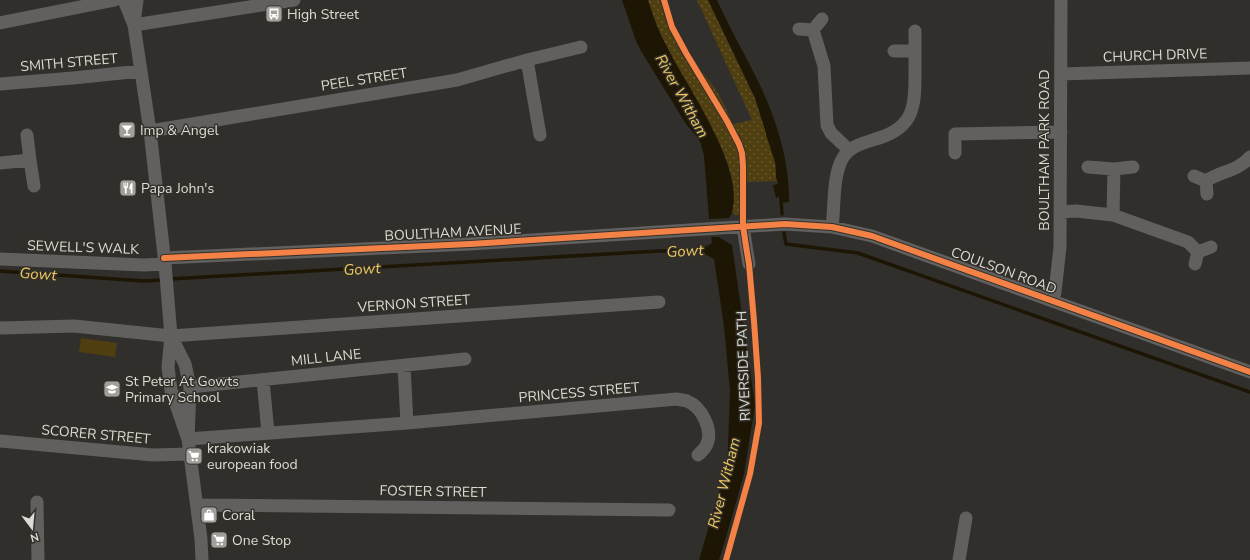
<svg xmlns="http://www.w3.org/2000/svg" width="1250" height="560" font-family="'Nunito Sans',sans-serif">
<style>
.grass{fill:url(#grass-dots)}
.green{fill:#4e3e10}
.water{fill:#1d1604}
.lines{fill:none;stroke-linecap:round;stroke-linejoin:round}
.stream{stroke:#1d1604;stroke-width:3.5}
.minor{stroke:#61605f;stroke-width:13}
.cycleway-casing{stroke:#333029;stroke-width:8}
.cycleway{stroke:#f48246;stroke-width:6}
.labels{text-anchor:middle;stroke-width:3;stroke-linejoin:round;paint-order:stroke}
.poi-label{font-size:14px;fill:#dcdbd6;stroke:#333029;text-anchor:start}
.street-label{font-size:14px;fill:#dcdbd6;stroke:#333029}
.water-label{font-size:15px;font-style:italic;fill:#efc862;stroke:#333029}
</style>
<defs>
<pattern id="grass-dots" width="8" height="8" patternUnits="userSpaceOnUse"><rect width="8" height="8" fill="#4e3e10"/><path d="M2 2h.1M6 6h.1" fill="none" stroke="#675932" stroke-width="1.8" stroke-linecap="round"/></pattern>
</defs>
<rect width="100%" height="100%" fill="#312f2b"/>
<!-- grass -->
<path class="grass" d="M648 0H665L675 29 697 66 712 84 722 100 733 124 752 120 697 0H708L748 84 755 98 767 136 773 144 779 168 776 177 778 181 746 182 747 216 735 215 732 211C733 206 734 201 734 196 734 177 726 159 719 143 706 116 690 91 676 65 665 44 655 23 648 0Z"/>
<!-- green -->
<path class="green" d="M81 338 117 343 115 357 79 352Z"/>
<!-- water -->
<path class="water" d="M622 0H648C653 16 658 31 666 45 687 87 741 161 733 207 732 212 732 214 729 218L709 219 704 156 701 144 698 138 686 124 641 51 636 41Z
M708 0H717C728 25 742 49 754 73 774 112 790 159 789 202L781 203 779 197 776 198 773 185 778 184 776 177 779 168 773 144 767 136 755 98Z
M711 237H719L732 245 755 405 744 474 727 534 719 560H699L727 464 728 447 730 391 724 326 714 259 705 254 704 246H707L712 243Z"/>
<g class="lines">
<!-- stream -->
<path class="stream" d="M768 135 777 163 778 177
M781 199 782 214
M784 233 786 244 858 253 1250 392
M0 271 144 281 163 280
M170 279 659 251 709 250"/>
<!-- minor -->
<path class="minor" d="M124 0 134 25 150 131 165 264 171 336 168 367 171 390 188 439
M0 23 115 0
M134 23 137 0
M134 25 294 0
M799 29 813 30 822 19
M813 30 824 66 827 125 831 133 849 150
M894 51H915
M527 60 540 135
M1061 74 1250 68
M0 84 73 78 141 71
M150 131 457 80 527 60 581 47
M27 135 30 160
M955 153V134L1061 132
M0 163 30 160 34 186
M1088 167 1114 169 1133 167
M1194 176 1206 181 1207 194
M1206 181C1221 171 1238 171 1250 157
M1060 212 1076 211 1113 215 1188 242 1198 252
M1113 215 1114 169
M743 226 746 246 749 264
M832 227C835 206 832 174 844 156 852 145 867 142 879 138 914 127 915 106 915 74 915 59 915 45 915 31
M164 258 470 244 785 224 832 227 872 236 1250 372
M0 259 144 265 165 264
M1195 264 1198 252 1211 247
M1053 300 1055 292 1060 247 1061 0
M0 328 74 326 171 336 659 302
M171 336 185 364 190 387 188 439 201 539 202 560
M404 366 407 423
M263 380 268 433
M190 387 465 359
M188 439 407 423 677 399C680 400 684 400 687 401 702 407 714 431 706 446 704 450 701 452 698 455
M0 441 153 455 190 454
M37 502 38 560
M197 505 669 510
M959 560 966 518"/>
<!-- cycleway casing -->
<g class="cycleway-casing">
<path id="cycleway" d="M664 0 672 27 686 53 727 121 739 144 742 153 743 166V226L746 246 749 264 754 321 758 378 759 423 750 474 726 560
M164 258 470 244 785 224 832 227 872 236 1250 372"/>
</g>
<!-- cycleway -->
<use href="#cycleway" class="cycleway"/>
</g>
<!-- icons -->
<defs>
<g id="bus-square" transform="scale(0.9)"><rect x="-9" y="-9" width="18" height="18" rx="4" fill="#a09f9a" stroke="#333029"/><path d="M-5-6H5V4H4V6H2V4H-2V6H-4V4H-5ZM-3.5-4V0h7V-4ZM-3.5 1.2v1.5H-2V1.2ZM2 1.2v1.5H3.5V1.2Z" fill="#fff"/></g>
<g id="bar-square" transform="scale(0.9)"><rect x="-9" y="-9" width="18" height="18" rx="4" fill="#a09f9a" stroke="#333029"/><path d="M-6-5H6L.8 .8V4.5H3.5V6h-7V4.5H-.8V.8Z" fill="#fff"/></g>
<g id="restaurant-square" transform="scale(0.9)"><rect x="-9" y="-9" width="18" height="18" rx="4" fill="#a09f9a" stroke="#333029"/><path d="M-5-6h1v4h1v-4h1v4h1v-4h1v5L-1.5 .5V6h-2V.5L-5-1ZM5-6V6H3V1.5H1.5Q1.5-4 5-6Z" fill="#fff"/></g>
<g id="school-square" transform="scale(0.9)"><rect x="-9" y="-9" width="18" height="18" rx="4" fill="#a09f9a" stroke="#333029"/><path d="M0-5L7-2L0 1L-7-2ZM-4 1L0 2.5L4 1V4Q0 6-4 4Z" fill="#fff"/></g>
<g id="supermarket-square" transform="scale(0.9)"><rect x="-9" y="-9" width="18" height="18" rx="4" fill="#a09f9a" stroke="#333029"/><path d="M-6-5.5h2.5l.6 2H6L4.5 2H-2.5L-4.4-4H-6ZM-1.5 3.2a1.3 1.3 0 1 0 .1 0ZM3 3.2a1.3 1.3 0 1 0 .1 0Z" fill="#fff"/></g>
<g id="shop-square" transform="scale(0.9)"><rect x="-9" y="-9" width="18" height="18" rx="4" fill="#a09f9a" stroke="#333029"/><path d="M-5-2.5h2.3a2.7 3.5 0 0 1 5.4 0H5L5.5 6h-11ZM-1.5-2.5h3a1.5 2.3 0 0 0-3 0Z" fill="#fff"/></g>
</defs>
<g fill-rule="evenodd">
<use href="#bus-square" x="274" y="14"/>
<use href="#bar-square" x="127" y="130"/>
<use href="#restaurant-square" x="128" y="188"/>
<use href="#school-square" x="112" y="389"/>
<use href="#supermarket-square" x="194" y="456"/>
<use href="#shop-square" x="209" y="515"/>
<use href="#supermarket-square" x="219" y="540"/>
</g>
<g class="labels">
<!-- poi labels -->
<g class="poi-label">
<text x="287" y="19">High Street</text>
<text x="140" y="135">Imp &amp; Angel</text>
<text x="141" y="193">Papa John's</text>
<text x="125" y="386">St Peter At Gowts<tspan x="125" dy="16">Primary School</tspan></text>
<text x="207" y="453">krakowiak<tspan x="207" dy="16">european food</tspan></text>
<text x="222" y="520">Coral</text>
<text x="232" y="545">One Stop</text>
</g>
<!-- street labels -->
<g class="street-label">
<text transform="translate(1155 55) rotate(-2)" y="5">CHURCH DRIVE</text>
<text transform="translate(69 62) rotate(-5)" y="5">SMITH STREET</text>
<text transform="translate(364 79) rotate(-9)" y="5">PEEL STREET</text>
<text transform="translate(1044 150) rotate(-90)" y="5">BOULTHAM PARK ROAD</text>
<text transform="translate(453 232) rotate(-3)" y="5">BOULTHAM AVENUE</text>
<text transform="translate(83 247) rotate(2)" y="5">SEWELL'S WALK</text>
<text transform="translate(1004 270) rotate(20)" y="5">COULSON ROAD</text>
<text transform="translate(414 303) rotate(-4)" y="5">VERNON STREET</text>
<text transform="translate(326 357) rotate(-6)" y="5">MILL LANE</text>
<text transform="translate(743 366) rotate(-92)" y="5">RIVERSIDE PATH</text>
<text transform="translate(579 392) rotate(-5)" y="5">PRINCESS STREET</text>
<text transform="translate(96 434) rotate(5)" y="5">SCORER STREET</text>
<text transform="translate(433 491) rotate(1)" y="5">FOSTER STREET</text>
</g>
<!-- water labels -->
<g class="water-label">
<text transform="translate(682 96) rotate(61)" y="5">River Witham</text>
<text transform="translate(685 251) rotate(-3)" y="5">Gowt</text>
<text transform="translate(362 269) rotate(-3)" y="5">Gowt</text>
<text transform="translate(38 274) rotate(4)" y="5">Gowt</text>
<text transform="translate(724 483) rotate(-76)" y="5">River Witham</text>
</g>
</g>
<!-- north arrow -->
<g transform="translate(32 528) rotate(164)" stroke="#333029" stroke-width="3" paint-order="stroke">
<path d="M0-3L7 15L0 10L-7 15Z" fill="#dcdbd6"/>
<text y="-6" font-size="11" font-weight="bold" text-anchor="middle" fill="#dcdbd6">N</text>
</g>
</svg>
